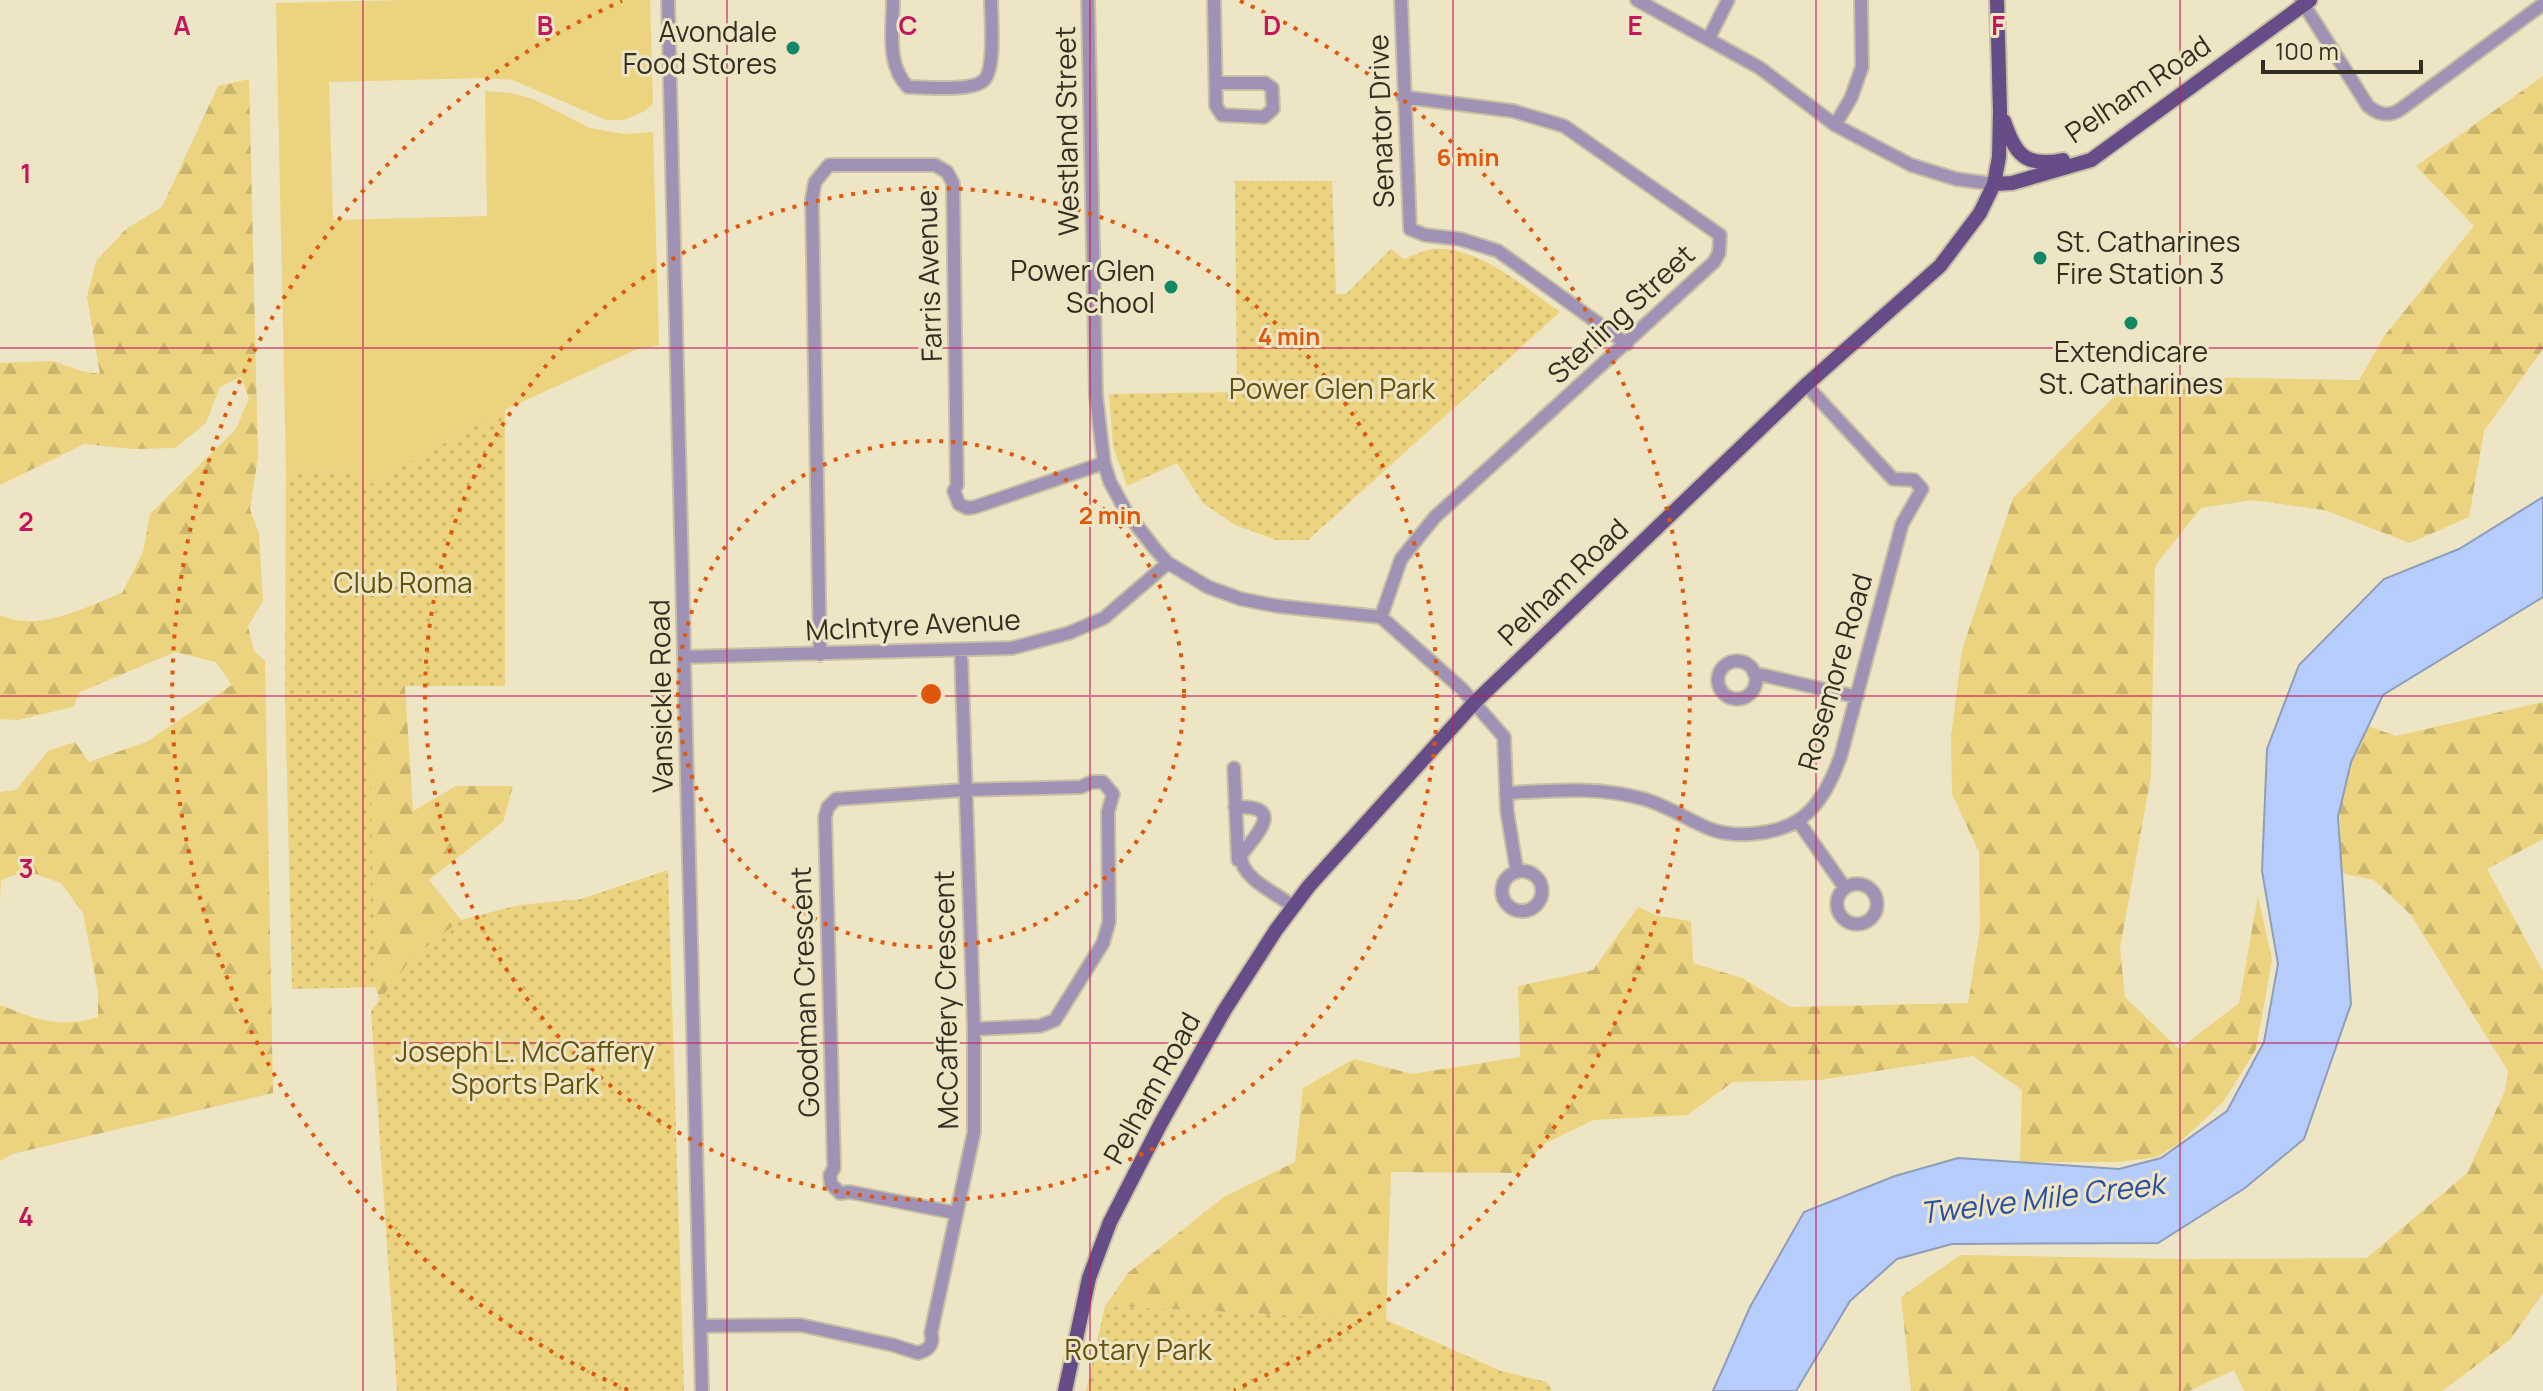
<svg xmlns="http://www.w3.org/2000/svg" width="2543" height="1391" font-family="Manrope,sans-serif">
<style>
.green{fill:#ebd37f}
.forest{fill:url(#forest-firs)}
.park{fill:url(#park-dots)}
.water{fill:#b6cdfb;stroke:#8e9dba;stroke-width:2}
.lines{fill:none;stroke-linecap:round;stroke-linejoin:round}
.minor-casing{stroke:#c8c0a4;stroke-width:16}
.major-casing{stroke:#c8c0a4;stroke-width:18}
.minor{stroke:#9f92b4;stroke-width:12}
.major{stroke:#674d88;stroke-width:14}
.grid{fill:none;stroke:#c2185b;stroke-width:2;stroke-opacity:0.55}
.ring{fill:none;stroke:#df570d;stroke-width:4;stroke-dasharray:4 8}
.poi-dot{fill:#148767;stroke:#eee5c5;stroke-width:3}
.labels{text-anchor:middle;stroke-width:6;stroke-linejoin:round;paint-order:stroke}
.poi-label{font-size:28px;fill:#322e22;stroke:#eee5c5;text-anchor:end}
.street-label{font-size:28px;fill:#322e22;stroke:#eee5c5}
.park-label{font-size:28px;fill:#64530d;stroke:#eee5c5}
.water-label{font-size:30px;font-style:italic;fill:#294fa4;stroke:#eee5c5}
.grid-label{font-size:26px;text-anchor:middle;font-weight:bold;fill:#c2185b;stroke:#eee5c5;stroke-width:6;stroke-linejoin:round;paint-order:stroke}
.centre{fill:#df570d;stroke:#eee5c5;stroke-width:4}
.ring-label{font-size:24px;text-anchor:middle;font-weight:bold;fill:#df570d;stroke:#eee5c5;stroke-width:6;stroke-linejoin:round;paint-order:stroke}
</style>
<defs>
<pattern id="forest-firs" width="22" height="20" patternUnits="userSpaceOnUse" patternTransform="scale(2)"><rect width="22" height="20" fill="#ebd37f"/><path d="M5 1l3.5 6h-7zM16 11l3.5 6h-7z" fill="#cab56d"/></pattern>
<pattern id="park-dots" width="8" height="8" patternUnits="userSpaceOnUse" patternTransform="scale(2)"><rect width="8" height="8" fill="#ebd37f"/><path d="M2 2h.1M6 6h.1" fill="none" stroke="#cab56d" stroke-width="1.8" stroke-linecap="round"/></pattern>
</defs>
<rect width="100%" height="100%" fill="#eee5c5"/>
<!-- green -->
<path class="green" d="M405 0H650L653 104 645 111 624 120H606L513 80 484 78 329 82 333 220 487 216 485 91 510 93 533 99 590 128 625 134 653 132 659 345 635 350 505 410 360 490V472L286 471 276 3Z"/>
<!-- forest -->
<path class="forest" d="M2543 76V349L2484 431 2469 517 2410 543 2324 510 2252 500 2201 508 2155 566 2151 776 2120 948 2125 997 2179 1049 2239 1003 2258 896 2272 960 2256 1049 2224 1101 2178 1144 2157 1157 2120 1162H2020L2022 1090 1973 1056 1820 1080 1733 1082 1687 1115 1593 1120 1544 1144 1519 1173 1391 1172 1386 1320 1105 1306 1128 1273 1224 1197 1295 1162 1303 1088 1354 1059 1412 1074 1520 1057 1518 986 1593 970 1638 907 1658 916 1691 921 1693 963 1742 978 1790 1007 1968 1003 1980 929 1979 852 1952 794 1951 737 1962 650 2013 498 2123 388 2185 377 2359 380 2385 335 2474 226 2416 166Z
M249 79 258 457 250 509 259 534 263 601 248 626 254 651 265 661 273 1093 12 1154 0 1161V1005C38 1020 58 1029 98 1017V991L83 913 61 883 26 871 1 880 0 900V792L16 790 48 751 75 742 89 762 146 742 232 685 216 662 175 652 80 692 73 707 18 720 0 719V615C38 633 86 607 122 593L143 552 150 514 236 429 249 398 241 377 220 387 206 423 175 448 132 449 84 444 0 485V363L53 361 81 371 100 374 87 297 96 261 126 229 162 207 218 86Z
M368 686H405L413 811 456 786H513L503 822 429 880 461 920 413 958 380 1000 375 987Z
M2543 702V839L2487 869 2543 971V1293L2510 1340 2442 1391H2244L2234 1370 2189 1391H1911L1901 1297 1960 1255 2177 1259 2367 1258 2467 1173 2505 1091 2508 1071 2411 915 2374 880 2341 873 2339 768 2354 721 2396 736Z"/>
<!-- park -->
<path class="park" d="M1235 181H1332L1336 294H1346L1391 249 1404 259C1412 256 1420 252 1428 250 1472 241 1526 288 1560 312L1308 540H1276L1235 525 1203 503 1177 463 1127 486 1113 446 1109 394 1237 392Z
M505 410V686H369L375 987 292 989 285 695 286 471 361 472V489Z
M668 870 684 1391H397L371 1011 412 958 461 920 519 905 581 899Z
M1105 1306 1386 1320 1501 1371 1547 1382 1552 1391H1086Z"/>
<!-- water -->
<path class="water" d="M2543 497V597L2383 695 2351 762 2338 817 2351 1004 2304 1139 2245 1188 2158 1243 1952 1244 1897 1259 1850 1301 1796 1391H1713L1750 1307 1804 1212 1895 1176 1958 1158 2119 1169 2161 1158 2227 1111 2264 1042 2278 964 2262 871 2267 749 2299 665 2384 579 2459 549Z"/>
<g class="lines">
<!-- minor casing -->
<g class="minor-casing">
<path id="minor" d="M668 0 702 1391
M893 0C893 29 886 65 908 87 925 87 970 92 983 81 996 71 991 17 991 0
M1088 0 1096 395 1104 463 1110 482 1127 513 1156 550 1168 563 1208 587 1241 599 1277 606 1381 617 1462 689 1504 737 1507 811 1517 872
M1214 0 1216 106 1222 115 1264 117 1273 109 1272 88 1265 83H1216
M1401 0 1410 229 1425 235 1460 239 1498 251 1627 344
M1637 0 1760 68 1835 125 1911 165 1956 179 1994 184
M2301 0 2368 106C2379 115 2389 117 2401 109L2543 4
M1709 38 1728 0
M1835 125 1851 98 1862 67 1861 0
M1381 617 1401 559 1435 517 1714 262 1719 253 1720 235 1564 126 1513 111 1403 97
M820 655 812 199 815 182 829 165H935L947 172 953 183 957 485 954 491 959 504 967 508 975 507 1104 463
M684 657 1012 648 1069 633 1104 618 1168 563
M1718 680a19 19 0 1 1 38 0a19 19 0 1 1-38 0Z
M1754 673 1857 697
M1234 768 1238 860
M1506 793C1551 791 1596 786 1640 798 1666 804 1688 821 1713 830 1737 838 1776 834 1797 821 1819 808 1833 778 1841 755L1902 524 1922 489 1914 480 1893 479 1806 385
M1235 807C1286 805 1258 833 1241 855 1239 877 1277 894 1293 906
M1798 821 1845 888
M1502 891a20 20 0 1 1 40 0a20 20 0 1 1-40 0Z
M1837 904a20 20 0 1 1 40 0a20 20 0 1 1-40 0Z
M956 1213 850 1192 840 1193 831 1184 830 1175 834 1168 825 817 828 807 836 799 964 790 1081 787 1092 782H1103L1113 794 1108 812 1109 922 1103 943 1055 1020 1040 1026 974 1029
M700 1326 800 1325 893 1345 918 1353C929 1350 934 1344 931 1333L974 1132V1029L961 651"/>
</g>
<!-- major casing -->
<g class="major-casing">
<path id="major" d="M2004 121C2015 154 2025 168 2063 160
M1994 184 2012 183 2091 160 2310 0
M1065 1391 1089 1278 1110 1222 1161 1123 1224 1011 1276 930 1309 886 1475 702 1806 385 1940 266 1980 213 1994 184 1999 157 2000 112 1997 0"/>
</g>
<!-- minor -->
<use href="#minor" class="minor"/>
<!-- major -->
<use href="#major" class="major"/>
</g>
<!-- grid -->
<path class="grid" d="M363 0V1391M727 0V1391M1090 0V1391M1453 0V1391M1816 0V1391M2180 0V1391M0 348H2543M0 696H2543M0 1043H2543"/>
<!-- distance rings -->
<g class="ring">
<circle cx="931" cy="694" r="253"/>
<circle cx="931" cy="694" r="506"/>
<path d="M628 1390A759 759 0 0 1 622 1M1240 1A759 759 0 0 1 1234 1390"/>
</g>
<!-- markers -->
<g class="poi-dot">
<circle cx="793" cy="48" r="8"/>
<circle cx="2040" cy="258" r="8"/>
<circle cx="1171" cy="287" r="8"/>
<circle cx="2131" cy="323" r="8"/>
</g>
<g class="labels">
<!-- poi labels -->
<g class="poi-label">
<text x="777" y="42">Avondale<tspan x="777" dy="32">Food Stores</tspan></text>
<text x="2056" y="252" text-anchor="start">St. Catharines<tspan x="2056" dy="32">Fire Station 3</tspan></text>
<text x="1155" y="281">Power Glen<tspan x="1155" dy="32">School</tspan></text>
<text x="2131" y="362" text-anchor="middle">Extendicare<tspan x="2131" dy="32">St. Catharines</tspan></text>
</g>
<!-- street labels -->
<g class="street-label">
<text transform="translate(2138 89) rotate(-34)" y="10">Pelham Road</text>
<text transform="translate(1381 121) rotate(-92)" y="10">Senator Drive</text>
<text transform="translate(1067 131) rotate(-91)" y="10">Westland Street</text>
<text transform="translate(929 276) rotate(-92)" y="10">Farris Avenue</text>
<text transform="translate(1621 314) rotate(-43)" y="10">Sterling Street</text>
<text transform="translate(1563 582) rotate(-44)" y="10">Pelham Road</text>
<text transform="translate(913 625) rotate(-3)" y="10">McIntyre Avenue</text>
<text transform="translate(1835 672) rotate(-74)" y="10">Rosemore Road</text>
<text transform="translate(661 696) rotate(-91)" y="10">Vansickle Road</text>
<text transform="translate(805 992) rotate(-92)" y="10">Goodman Crescent</text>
<text transform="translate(946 1000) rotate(-91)" y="10">McCaffery Crescent</text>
<text transform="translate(1152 1088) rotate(-61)" y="10">Pelham Road</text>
</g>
<!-- park labels -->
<g class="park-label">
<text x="1332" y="399">Power Glen Park</text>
<text x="403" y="593">Club Roma</text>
<text x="525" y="1062">Joseph L. McCaffery<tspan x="525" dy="32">Sports Park</tspan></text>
<text x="1138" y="1360">Rotary Park</text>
</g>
<!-- water labels -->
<g class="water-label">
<text transform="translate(2042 1199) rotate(-7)" y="10">Twelve Mile Creek</text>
</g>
</g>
<g class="grid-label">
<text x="182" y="35">A</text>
<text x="545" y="35">B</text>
<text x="908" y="35">C</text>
<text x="1272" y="35">D</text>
<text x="1635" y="35">E</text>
<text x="1998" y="35">F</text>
<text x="26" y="183">1</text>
<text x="26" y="531">2</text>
<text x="26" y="878">3</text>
<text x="26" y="1226">4</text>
</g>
<circle cx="931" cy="694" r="12" class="centre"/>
<g class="ring-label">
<text x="1468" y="166">6 min</text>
<text x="1289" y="345">4 min</text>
<text x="1110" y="524">2 min</text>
</g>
<!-- scale -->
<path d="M2263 60v12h158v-12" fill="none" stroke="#322e22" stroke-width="4"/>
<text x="2275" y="60" font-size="24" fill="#322e22" stroke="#eee5c5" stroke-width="6" paint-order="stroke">100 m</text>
</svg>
